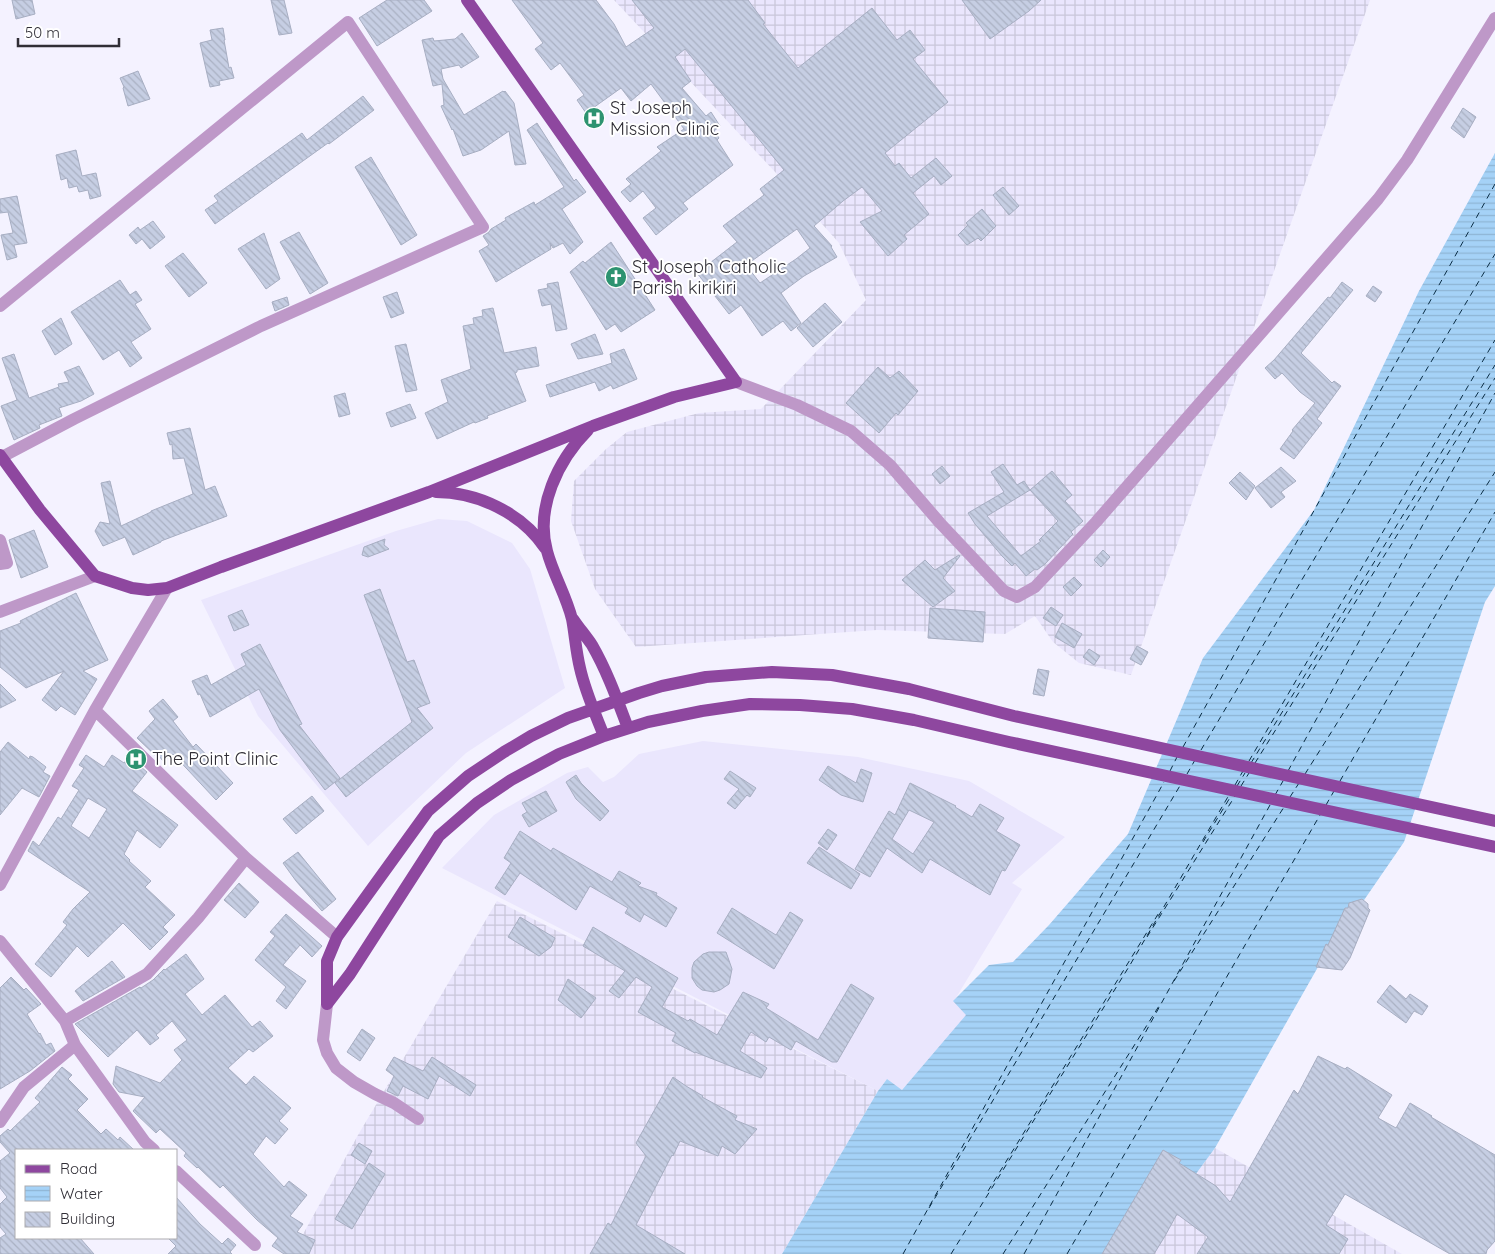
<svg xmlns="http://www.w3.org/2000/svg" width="1495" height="1254" font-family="Quicksand,sans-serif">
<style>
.built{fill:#eae6fd}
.industrial{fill:url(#industrial-grid)}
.water{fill:url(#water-rules)}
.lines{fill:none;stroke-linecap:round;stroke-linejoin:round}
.ferry{stroke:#0a2d45;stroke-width:1;stroke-dasharray:6 5;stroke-linecap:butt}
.building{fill:url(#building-back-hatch);stroke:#a7aec2;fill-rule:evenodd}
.minor{stroke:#be98c8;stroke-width:12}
.major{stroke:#8e479f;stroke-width:12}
.labels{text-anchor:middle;stroke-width:4;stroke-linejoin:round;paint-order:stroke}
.poi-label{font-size:18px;fill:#302e36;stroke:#fff;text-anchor:start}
</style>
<defs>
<pattern id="industrial-grid" width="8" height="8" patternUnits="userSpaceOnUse" patternTransform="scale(1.25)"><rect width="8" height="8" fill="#eae6fd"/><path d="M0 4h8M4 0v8" fill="none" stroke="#c9c6d9"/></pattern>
<pattern id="water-rules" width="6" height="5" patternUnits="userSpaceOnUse" patternTransform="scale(1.25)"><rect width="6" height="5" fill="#a5d2f7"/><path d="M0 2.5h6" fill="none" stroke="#8eb5d4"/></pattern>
<pattern id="building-back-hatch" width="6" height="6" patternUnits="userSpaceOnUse" patternTransform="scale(1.25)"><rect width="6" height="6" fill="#c6cee3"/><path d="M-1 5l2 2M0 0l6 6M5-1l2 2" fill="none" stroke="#aab1c3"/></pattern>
</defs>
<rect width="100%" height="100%" fill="#f4f2ff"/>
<!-- built -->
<path class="built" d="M438 519 467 521 512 543 530 569 565 688 466 753 368 846 258 716 201 600 396 531Z
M703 741 858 757 969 781 1065 837 1012 883 1022 889 954 1001 967 1015 901 1091 887 1079 878 1091 442 868 494 815 567 773 588 767 603 782 614 777 639 754Z"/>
<!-- industrial -->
<path class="industrial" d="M614 0H1370L1131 675 1079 663 1053 642 1035 616 1005 634 877 630 636 647 595 589 571 521 574 481 606 449 627 432 699 413 761 409 866 300 839 243 790 188Z
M497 901 878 1091 782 1254H292L358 1135Z
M1215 1148 1402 1254H1137Z"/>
<!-- water -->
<path class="water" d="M1495 153V586L1485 602 1404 842 1318 967 1215 1148 1137 1254H782L878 1091 887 1079 902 1090 966 1015 953 1001 989 965 1013 962 1049 925 1128 834 1203 658 1314 510 1419 291Z"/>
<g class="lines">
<!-- ferry -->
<path class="ferry" d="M1183 747 1495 184
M1201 750 1495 254
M1249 761 1495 340
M1251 763 1495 365
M1255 763 1495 378
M1170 771 1177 757
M1288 771 1495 393
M1187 774 1195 760
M1305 774 1495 472
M1340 781 1495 512
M1235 785 1243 771
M1237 786 1245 773
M1241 786 1249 773
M1275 795 1283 781
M1290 797 1299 783
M1326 805 1334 791
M1203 842 1231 796
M1147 937 1235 796
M1174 981 1284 807
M988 1191 1160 911
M929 1208 1181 784
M903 1254 1164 782
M951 1254 1130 965 1229 795
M1003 1254 1159 1006
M1024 1254 1270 805
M1067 1254 1320 815"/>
</g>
<!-- building -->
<path class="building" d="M12 0H32L35 14 16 19Z
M271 0H284L292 33 279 35Z
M387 0H424L432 11 377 46 359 18Z
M512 0H596L614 24 626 47 654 28 632 0H748L765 23 763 24 798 68 872 8 897 40 910 30 925 50 913 59 948 102 885 153 895 166 899 163 911 178 936 158 952 176 941 185 934 176 913 193 929 214 904 235 907 239 888 256 860 222 882 211 862 187 843 201 814 226 832 246 831 247 837 257 804 276 781 293 801 323 791 331 783 321 762 336 741 305 729 314 697 273 737 242 723 226 764 195 760 189 784 170 685 49 675 57 691 81 682 88 706 116 711 112 720 126 714 131 719 138 717 140 733 165 683 203 688 209 656 235 643 218 656 208 643 191 630 202 621 192 631 184 626 179 661 151 657 147 684 129 651 84 631 101 621 88 586 113 577 100 584 95 560 63 551 70 535 49 543 43ZM797 229 810 248 796 259 760 283 746 265Z
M962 0H1041L1029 11 990 39Z
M223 28 225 40H224L229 68 231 67 234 78 219 81 220 85 210 87 200 43 212 40 210 30Z
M462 33 479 57 461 68 459 65 441 69 443 79 464 115 503 91 504 92 505 91 514 103 526 164 515 165 509 131 481 150 463 156 453 129 452 130 441 106 444 105 442 84 433 86 422 40 433 38 434 41 455 39Z
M138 71 150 99 128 106 123 88 124 87 120 78Z
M363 96 374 110 329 144 328 143 215 224 205 210 218 201 214 196 302 133 307 140Z
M1463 108 1476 117 1464 138 1451 128Z
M537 123 574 181 576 179 586 192 562 209 583 242 570 254 563 243 553 248 550 243 551 249 496 282 479 251 489 245 483 236 489 232 491 229 506 220 505 218 534 202 535 205 564 187 527 130Z
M76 150 82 176 96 173 101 196 90 199 88 190 79 192 77 186 69 188 67 178 61 180 56 155Z
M371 157 417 235 401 245 355 167Z
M1003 187 1019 206 1009 215 993 195Z
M17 196 27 243 14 245 17 257 7 260 1 235 13 233 8 212 0 213V199Z
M982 209 996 226 981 241 978 238 967 245 958 235 968 225 966 223Z
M153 221 165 237 150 249 142 239 136 244 129 235 138 227 140 230Z
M299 232 328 283 310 294 280 242Z
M264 233 280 279 266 289 238 249Z
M611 242 655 310 621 332 615 324 606 330 570 272 583 261 585 263Z
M183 253 207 283 189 297 165 266Z
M120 280 130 295 136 291 142 300 135 304 151 329 131 342 142 358 130 367 119 350 103 360 71 312Z
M558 282 567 329 556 331 551 304 542 306 538 290 548 288 547 284Z
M1342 282 1353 290 1301 353 1332 383 1334 381 1341 386 1317 419 1322 423 1294 459 1280 449 1293 431 1292 430 1315 403 1300 392 1282 373 1275 379 1265 368 1274 360 1328 297 1330 298Z
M1373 286 1382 292 1375 302 1366 296Z
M397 292 404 313 391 318 383 297Z
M287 297 289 305 275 311 272 302Z
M825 303 842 322 813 347 797 328Z
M493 308 504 353 536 347 539 366 517 370V372L515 373 526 401 487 416 488 418 475 423 474 422 437 439 425 413 448 402 441 380 471 369 463 326 474 324 473 318 483 316 482 310Z
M61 318 72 344 55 355 42 331Z
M595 334 603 354 578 359 571 344Z
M406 344 417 390 406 392 395 346Z
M624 349 637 379 613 389 611 385 599 391 595 382 550 397 546 385 612 363 610 354Z
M14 354 29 398 59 387 58 384 69 382 64 372 79 366 94 394 81 401 59 408 62 416 39 425 40 428 14 440 1 406 17 400 2 358Z
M878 367 890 378 899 371 918 391 898 415 896 413 879 433 846 403Z
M345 393 350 414 339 417 334 396Z
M410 404 416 418 391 427 386 413Z
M190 428 205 490 215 486 227 516 161 541V542L133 555 125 537 103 546 95 531 100 522 110 524 101 483 110 481 121 526 151 512V511L193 494 184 458 173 459 172 444 170 445 167 433Z
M1003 464 1017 485 1024 481 1030 490 987 516 1021 556 1041 541 1039 540 1058 521 1030 490 1052 471 1072 495 1065 501 1083 521 1071 532 1073 534 1045 564 1037 570 1035 569 1026 576 1015 563 1012 566 1002 556 975 524 968 513 1004 492 991 472Z
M942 466 950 476 940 484 932 474Z
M1281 467 1296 481 1281 492 1285 497 1271 508 1255 488Z
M1240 472 1255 486 1246 500 1229 483Z
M34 530 48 567 21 578 9 540Z
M385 539 384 545 389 549 368 557 362 555 364 547Z
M1103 550 1110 557 1101 567 1094 560Z
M959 555 960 556 943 578 955 591 933 607 902 580 925 560 935 570Z
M1074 577 1082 585 1071 596 1063 587Z
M380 589 407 662 414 660 430 703 417 708 433 728 346 797 335 783 412 722 364 595Z
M76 593 108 660 83 671 97 679 75 715 61 706 56 711 42 700 64 671 26 688 0 667V631L21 623 20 621Z
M1051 607 1063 615 1056 626 1043 618Z
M930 608 985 612 983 642 928 638Z
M242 610 249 625 234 631 228 616Z
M1062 623 1082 634 1074 648 1055 637Z
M260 644 302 724 299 725 340 778 325 790 280 730 259 689 210 717 200 694 198 695 192 681 207 675 211 685 246 665 241 654Z
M1137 646 1148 652 1141 665 1130 659Z
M1089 649 1100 656 1094 665 1083 657Z
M1038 669 1049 671 1044 696 1033 694Z
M0 684 16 700 0 708Z
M163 699 178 717 173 721 193 747 196 744 233 783 216 800 173 754 163 761 159 756 158 758 137 738 155 719 149 711Z
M8 742 29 759 30 756 33 757 46 767 43 772 50 776 39 797 22 788 0 815V752Z
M86 755 104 767 112 755 124 763 129 757 147 772 132 791 178 825 160 848 137 830 124 854 130 860 129 861 151 881 145 887 175 915 163 927 168 932 150 950 123 923 88 957 77 946 51 977 35 964 67 925 63 922 73 909 90 892 28 851 33 841 39 846 58 817 61 819 79 790 72 786 84 768 79 765ZM88 798 107 809 89 838 71 826Z
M828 766 856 783 861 769 872 773 863 802 841 795 819 780Z
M730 771 756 788 750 797 747 795 735 809 727 803 739 789 724 779Z
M576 775 581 783 609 811 600 821 576 799 566 782Z
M910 783 956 806 955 807 972 817 980 804 1004 818 996 831 1020 845 1005 871 1002 870 990 895 930 859 922 873 887 848 870 877 855 869 889 811 895 815ZM909 810 934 822 913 854 892 839Z
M546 791 557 811 529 827 522 815 527 812 522 803Z
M312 796 324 811 296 834 283 819Z
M828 829 837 835 827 850 818 843Z
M520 831 551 851 553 848 612 882 619 871 641 883 638 886 657 893 656 895 677 908 666 927 644 914 640 922 625 913 628 908 590 886 576 910 520 873 505 895 495 888 511 863 504 858Z
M819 847 860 874 851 889 807 863Z
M298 852 336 899 322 911 296 881 283 863Z
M239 883 259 902 245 918 224 900Z
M1362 899 1368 904V908L1370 910 1350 958 1342 970 1316 967 1326 944 1328 945 1345 908H1348L1349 903Z
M732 908 776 935 790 912 803 920 774 969 717 933Z
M286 914 322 946 312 957 300 945 283 965 306 981 286 1009 276 1001 286 987 255 960 275 936 270 932Z
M520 917 555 938 551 947 539 956 508 937Z
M593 927 678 978 662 1007 688 1021 690 1019 717 1035 743 992 769 1004 766 1008 818 1040 851 984 874 998 837 1062H832L796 1041 791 1050 769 1037 766 1042 751 1032 740 1051 767 1068 761 1078 695 1052V1053L672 1041 676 1033 638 1012 652 987 636 977 619 998 609 991 625 971 583 946Z
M709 952H726L732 969 729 984 720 990 714 992 702 990 697 986 692 978V968L694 962 703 954Z
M186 954 204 979 185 994 202 1015 225 995 252 1027 260 1021 273 1036 253 1052 249 1049 228 1068 246 1085 254 1076 291 1108 279 1121 288 1129 275 1144 266 1136 253 1154 284 1187 289 1181 307 1195 290 1216 303 1224 297 1232 315 1240 309 1254H284L272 1246 278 1238 257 1220 223 1185 220 1188 198 1167 197 1168 184 1156 186 1153 160 1129 156 1133 133 1111 145 1097 119 1092 113 1084 116 1066 160 1083 182 1060 174 1050 187 1040 172 1021 156 1035 159 1038 150 1045 137 1030 108 1057 75 1024 140 987 141 988 153 980 164 969 165 970Z
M112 961 125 977 83 1001 75 991Z
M11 977 24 990 26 988 41 1004 27 1014 39 1034 40 1033 46 1045 51 1043 55 1051 30 1071 0 1089V988Z
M568 979 596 998 581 1018 558 1000Z
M1390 985 1406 999 1410 994 1428 1006 1422 1015 1414 1011 1406 1023 1377 1002Z
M362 1029 375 1038 360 1061 347 1052Z
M1318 1056 1345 1069 1347 1067 1392 1095 1378 1118 1396 1128 1410 1103 1432 1116 1431 1117 1495 1155V1241L1487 1250 1486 1254H1450L1345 1194 1326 1225 1348 1239 1339 1254H1197L1208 1237 1177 1214 1165 1236 1154 1254H1102L1163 1150 1181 1160 1179 1163 1216 1186 1230 1202 1294 1090 1298 1094Z
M394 1057 423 1071 432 1057 476 1085 470 1096 439 1076 428 1099 403 1086 398 1096 387 1091 394 1076 386 1070Z
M62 1067 72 1075 68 1079 88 1099 77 1110 101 1134 106 1129 118 1140 120 1137 134 1150H16V1238H80L94 1254H0V1238L6 1234 0 1227V1204L7 1197 0 1188V1161L10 1153 0 1142V1136L8 1129 10 1131 40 1102 35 1098Z
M673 1077 686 1086 703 1096 702 1097 737 1116 735 1120 757 1129 735 1154 722 1146 718 1156 680 1141 673 1156 672 1155 636 1225 685 1254H590L608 1223 611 1225 646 1156 636 1143Z
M359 1143 372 1151 365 1164 351 1155Z
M369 1163 385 1174 352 1229 335 1219Z
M176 1197 200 1224 222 1244 228 1238 236 1245 230 1252 232 1254H168L176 1246 168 1238H176Z"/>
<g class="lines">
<!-- minor -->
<path class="minor" d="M0 306 348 22 483 227 261 326 74 419 0 458
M736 382 797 405 851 431 890 465 940 523 1004 591 1017 597 1035 587 1096 522 1378 199 1407 160 1495 18
M0 540 7 563 0 564
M0 612 95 576
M95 710 246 858 337 937
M0 885 95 710 167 588
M0 941 65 1021 75 1045 24 1087 0 1122
M327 1004 323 1040 327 1053 336 1068 354 1082 375 1094 394 1103 418 1119
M65 1021 147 974 198 918 246 858
M75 1045 145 1142 154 1150
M176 1171 255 1245"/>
<!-- major -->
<path class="major" d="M588 430C558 460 535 508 547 551 553 574 566 595 572 619 575 635 576 652 580 668 585 691 595 713 604 736
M0 455 40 510 95 576 132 588 148 590 167 588 221 567 429 492 593 426 674 397 736 382 467 0
M436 492C477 492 522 513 545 548
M573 619C579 628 586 636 592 645 607 671 617 699 628 728
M327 1004V961L337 937 428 811 468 776 504 752 531 736 568 718 639 693 662 686 706 677 772 672 832 675 909 689 1014 716 1495 821
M327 1004 350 974 439 836 477 803 511 780 559 754 604 736 648 722 702 711 750 704 800 705 852 709 914 720 1009 742 1495 847"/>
</g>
<!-- icons -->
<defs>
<g id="hospital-disc" transform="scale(1.125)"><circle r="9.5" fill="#2d9370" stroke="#fff"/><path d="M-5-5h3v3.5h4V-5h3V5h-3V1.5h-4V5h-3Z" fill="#fff"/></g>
<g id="church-disc" transform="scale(1.125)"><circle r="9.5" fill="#2d9370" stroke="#fff"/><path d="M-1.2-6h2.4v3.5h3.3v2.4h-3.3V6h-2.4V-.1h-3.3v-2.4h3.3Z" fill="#fff"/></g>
</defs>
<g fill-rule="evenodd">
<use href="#hospital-disc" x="594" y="118"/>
<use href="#church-disc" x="616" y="277"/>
<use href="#hospital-disc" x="136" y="759"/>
</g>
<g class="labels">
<!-- poi labels -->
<g class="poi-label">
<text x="610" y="114">St Joseph<tspan x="610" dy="21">Mission Clinic</tspan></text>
<text x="632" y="273">St Joseph Catholic<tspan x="632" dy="21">Parish kirikiri</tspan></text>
<text x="152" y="765">The Point Clinic</text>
</g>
</g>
<!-- legend -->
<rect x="15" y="1149" width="162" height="90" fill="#ffffff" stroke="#acabaf"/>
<rect x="25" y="1165" width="25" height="8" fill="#8e479f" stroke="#acabaf"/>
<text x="60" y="1174" font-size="15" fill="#302e36">Road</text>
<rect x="25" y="1186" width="25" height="15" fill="url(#water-rules)" stroke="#acabaf"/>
<text x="60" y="1199" font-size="15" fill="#302e36">Water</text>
<rect x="25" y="1212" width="25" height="15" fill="url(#building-back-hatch)" stroke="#acabaf"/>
<text x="60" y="1224" font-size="15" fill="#302e36">Building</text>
<!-- scale -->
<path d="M18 38v8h101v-8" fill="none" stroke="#302e36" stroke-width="2.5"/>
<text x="25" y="38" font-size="15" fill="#302e36" stroke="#ffffff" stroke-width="4" paint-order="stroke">50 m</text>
</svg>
